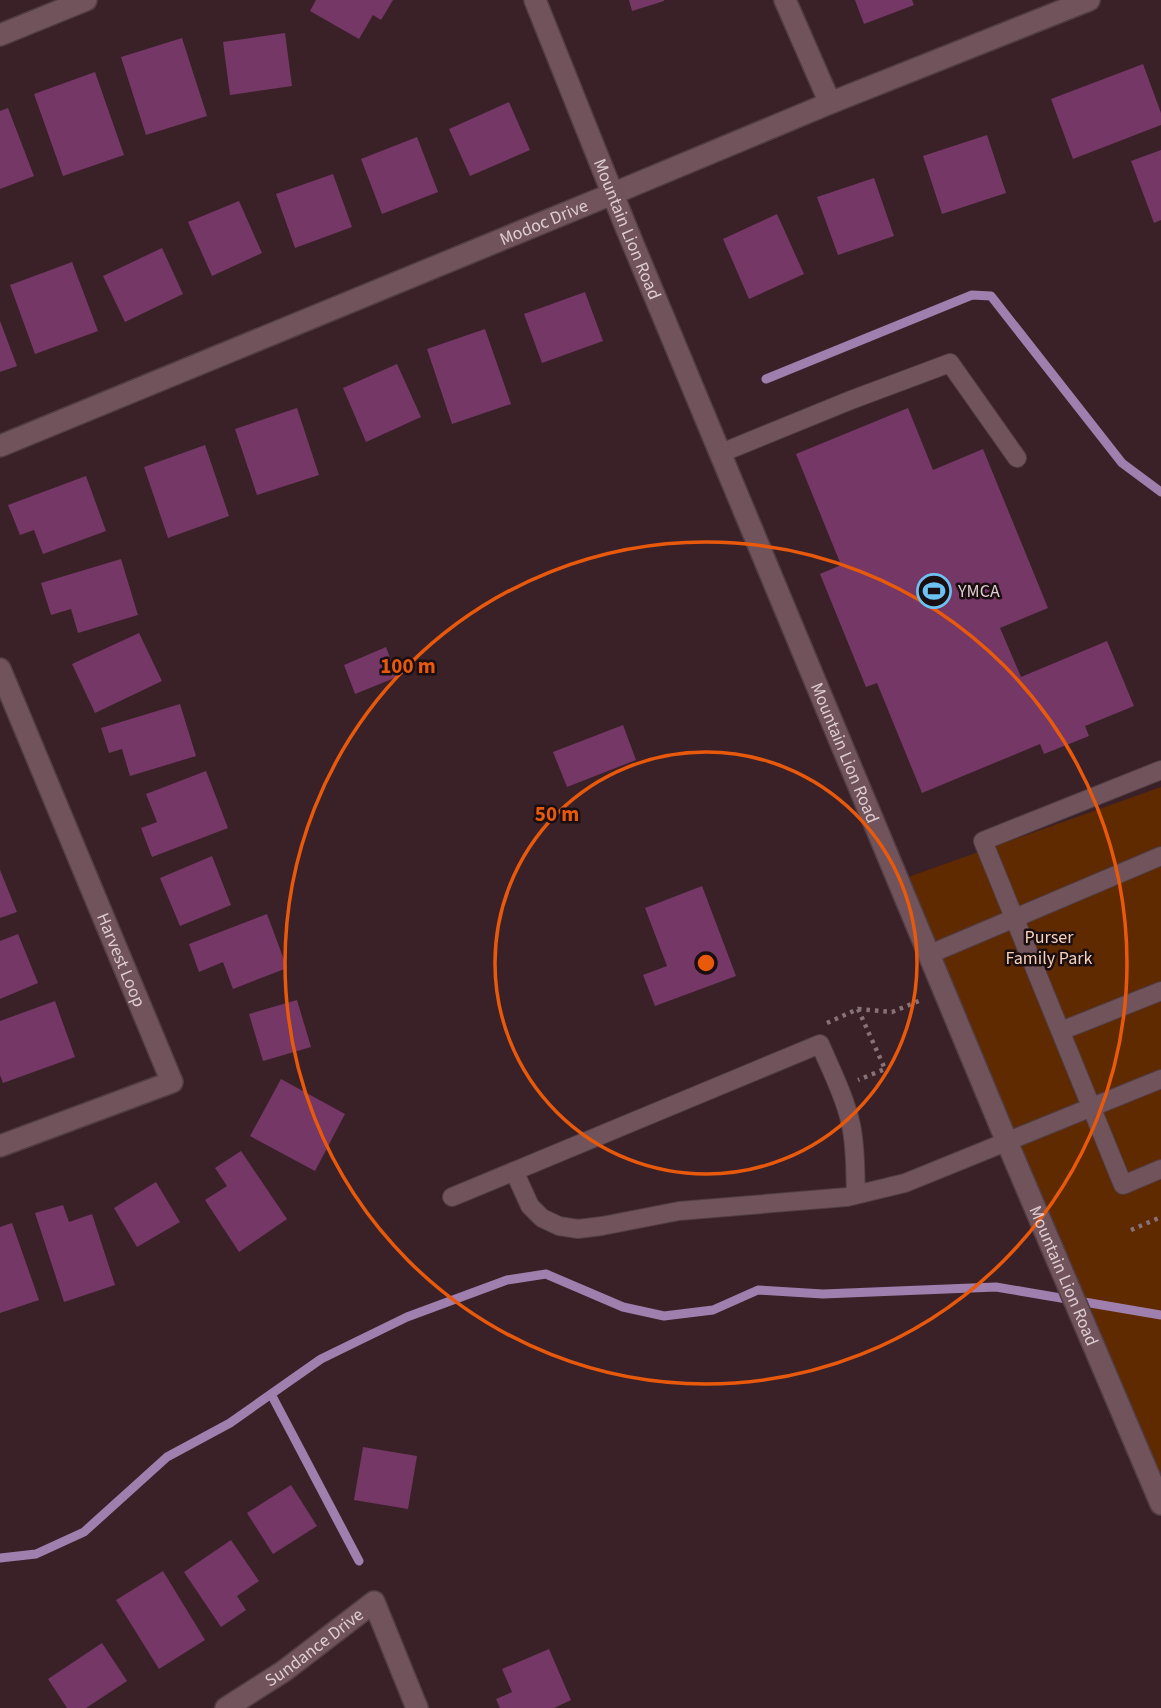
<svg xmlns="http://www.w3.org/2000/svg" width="1161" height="1708" font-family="'Source Sans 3',sans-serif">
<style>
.green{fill:#5f2a00}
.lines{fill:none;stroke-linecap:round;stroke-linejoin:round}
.stream{stroke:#9f7fad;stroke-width:9}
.building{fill:#743766}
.service-casing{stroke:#513d43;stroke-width:20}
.minor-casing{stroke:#513d43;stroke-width:24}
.tertiary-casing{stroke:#513d43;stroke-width:24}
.path{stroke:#877277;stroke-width:4.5;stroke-dasharray:3.5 5;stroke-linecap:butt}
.service{stroke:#70535b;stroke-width:18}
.minor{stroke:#70535b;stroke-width:21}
.tertiary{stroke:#70535b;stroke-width:21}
.ring{fill:none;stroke:#e8590c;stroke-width:3.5}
.labels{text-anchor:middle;stroke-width:5;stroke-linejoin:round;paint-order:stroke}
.street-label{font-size:18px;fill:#decdd1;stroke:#1a0e11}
.poi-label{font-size:18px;fill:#decdd1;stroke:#1a0e11;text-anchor:start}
.park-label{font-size:18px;fill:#f9d2bb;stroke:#1a0e11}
.centre{fill:#e8590c;stroke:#1a0e11;stroke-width:3.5}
.ring-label{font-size:21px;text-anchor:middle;font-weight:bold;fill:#e8590c;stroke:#1a0e11;stroke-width:5;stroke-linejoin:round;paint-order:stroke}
</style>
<rect width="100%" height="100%" fill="#3a2128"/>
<!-- green -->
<path class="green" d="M1161 787V1515L900 880Z"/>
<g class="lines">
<!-- stream -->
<path class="stream" d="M766 379 972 295 991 296 1122 463 1161 492
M271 1394 359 1561
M0 1558 36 1554 84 1532 167 1457 230 1423 321 1359 407 1317 507 1280 546 1274 623 1307 664 1316 713 1310 758 1290 823 1294 996 1287 1161 1315"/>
</g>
<!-- building -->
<path class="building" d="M316 0H393L381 20 373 15 359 39 310 11Z
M629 0H664V1L632 11Z
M855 0H912L914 5 864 24Z
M285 33 292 86 230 95 223 42Z
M182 38 207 116 146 135 121 57Z
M1143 64 1161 113V125L1073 159 1051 99Z
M95 72 124 155 63 176 34 94Z
M509 102 530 150 470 176 449 129Z
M8 108 34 176 0 189V111Z
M987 135 1006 193 942 214 923 156Z
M417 137 438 192 382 214 361 159Z
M1161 150V220L1154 223 1131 161Z
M333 174 352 227 295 248 276 194Z
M874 178 894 236 838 255 817 197Z
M239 201 262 253 212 276 188 222Z
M777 214 804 274 749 299 723 239Z
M162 248 183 294 125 322 103 276Z
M72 262 98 331 35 354 10 285Z
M585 292 603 341 542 363 524 314Z
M0 321 17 366 0 372Z
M485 329 511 404 452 424 427 349Z
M397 364 421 417 366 442 343 388Z
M297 408 319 475 257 495 235 429Z
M908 408 933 470 983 449 1048 608 1000 628 1021 677 1107 641 1134 706 1085 726 1089 736 1044 754 1040 744 922 793 877 683 866 687 820 574 841 565 796 454Z
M205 445 229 516 168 538 144 467Z
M86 476 106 531 43 554 34 530 20 535 8 505Z
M121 559 138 615 78 633 71 609 51 615 41 583Z
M139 633 162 681 95 713 72 664Z
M386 647 397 677 355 694 344 665Z
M180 704 196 756 130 776 122 749 109 753 101 728Z
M623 725 636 760 567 787 553 752Z
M206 771 228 828 152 857 141 828 157 822 146 794Z
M212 856 231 905 180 926 160 878Z
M0 870 17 912 0 918Z
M702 886 736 976 655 1006 643 975 667 966 645 908Z
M267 914 287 968 233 989 223 962 199 972 189 944Z
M18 934 38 983 0 999V941Z
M297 1000 311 1047 263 1061 249 1014Z
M55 1001 75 1057 3 1083 0 1075V1021Z
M281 1079 345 1114 315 1171 250 1136Z
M241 1151 287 1219 239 1252 205 1200 227 1186 215 1168Z
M156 1182 180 1222 137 1247 114 1208Z
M63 1205 69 1222 92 1214 115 1285 64 1302 35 1213Z
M12 1223 39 1300 0 1313V1227Z
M363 1447 417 1456 408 1509 354 1500Z
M291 1485 317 1526 273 1554 247 1513Z
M231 1540 259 1581 237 1596 246 1610 221 1627 184 1572Z
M163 1571 205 1640 159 1669 116 1600Z
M102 1643 127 1681 86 1708H67L48 1679Z
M549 1649 571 1700 554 1708H500L496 1699 512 1692 502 1669Z"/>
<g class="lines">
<!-- service casing -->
<g class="service-casing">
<path id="service" d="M721 453 851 400 950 363 1017 458
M1161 770 983 841 1123 1185 1161 1169
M930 954 1161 856
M1061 1031 1161 991
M514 1171 530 1206 542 1218 559 1226 578 1229 602 1226 679 1211 847 1197 905 1183 1161 1079
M452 1197 820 1044C831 1070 845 1097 851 1125 856 1148 855 1172 856 1195"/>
</g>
<!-- minor casing -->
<g class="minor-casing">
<g id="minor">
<path d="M785 0 830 103"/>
<path d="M0 35 86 0"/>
<path d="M612 194 830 103 1089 0"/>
<path id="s1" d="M0 669 172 1082 0 1146"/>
<path id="s2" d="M226 1708 284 1671 374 1602 417 1708"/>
</g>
</g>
<!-- tertiary casing -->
<g class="tertiary-casing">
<g id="tertiary">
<path id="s3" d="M535 0 628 232 1007 1142 1161 1504"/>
<path id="s4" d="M0 446 612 194"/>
</g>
</g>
<!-- path -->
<path class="path" d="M858 1009 885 1069 858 1080
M827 1023 858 1009 892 1012 921 1000
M1131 1230 1161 1217"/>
<!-- service -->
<use href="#service" class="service"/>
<!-- minor -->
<use href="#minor" class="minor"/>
<!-- tertiary -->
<use href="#tertiary" class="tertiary"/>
</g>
<!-- distance rings -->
<g class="ring">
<circle cx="706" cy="963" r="211"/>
<circle cx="706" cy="963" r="421"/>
</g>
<!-- icons -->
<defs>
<g id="stadium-ring" transform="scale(1.75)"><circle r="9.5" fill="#1a0e11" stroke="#6cc3f3" stroke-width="1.5"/><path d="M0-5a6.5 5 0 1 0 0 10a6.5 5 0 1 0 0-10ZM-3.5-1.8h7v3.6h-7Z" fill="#6cc3f3"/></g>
</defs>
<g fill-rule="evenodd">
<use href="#stadium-ring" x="934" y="591"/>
</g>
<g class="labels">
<!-- street labels -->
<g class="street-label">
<text dy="6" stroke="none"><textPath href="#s4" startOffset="588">Modoc Drive</textPath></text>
<text dy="6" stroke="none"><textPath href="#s3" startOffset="247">Mountain Lion Road</textPath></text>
<text dy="6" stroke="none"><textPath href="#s3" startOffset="814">Mountain Lion Road</textPath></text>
<text dy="6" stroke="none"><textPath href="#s1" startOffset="315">Harvest Loop</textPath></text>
<text dy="6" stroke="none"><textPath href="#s3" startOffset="1381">Mountain Lion Road</textPath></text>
<text dy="6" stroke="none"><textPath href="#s2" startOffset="107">Sundance Drive</textPath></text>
</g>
<!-- poi labels -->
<g class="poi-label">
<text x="958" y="597">YMCA</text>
</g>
<!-- park labels -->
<g class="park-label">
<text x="1049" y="943">Purser<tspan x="1049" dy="21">Family Park</tspan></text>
</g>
</g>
<circle cx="706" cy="963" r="10" class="centre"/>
<g class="ring-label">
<text x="408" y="673">100 m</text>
<text x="557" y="821">50 m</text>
</g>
</svg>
